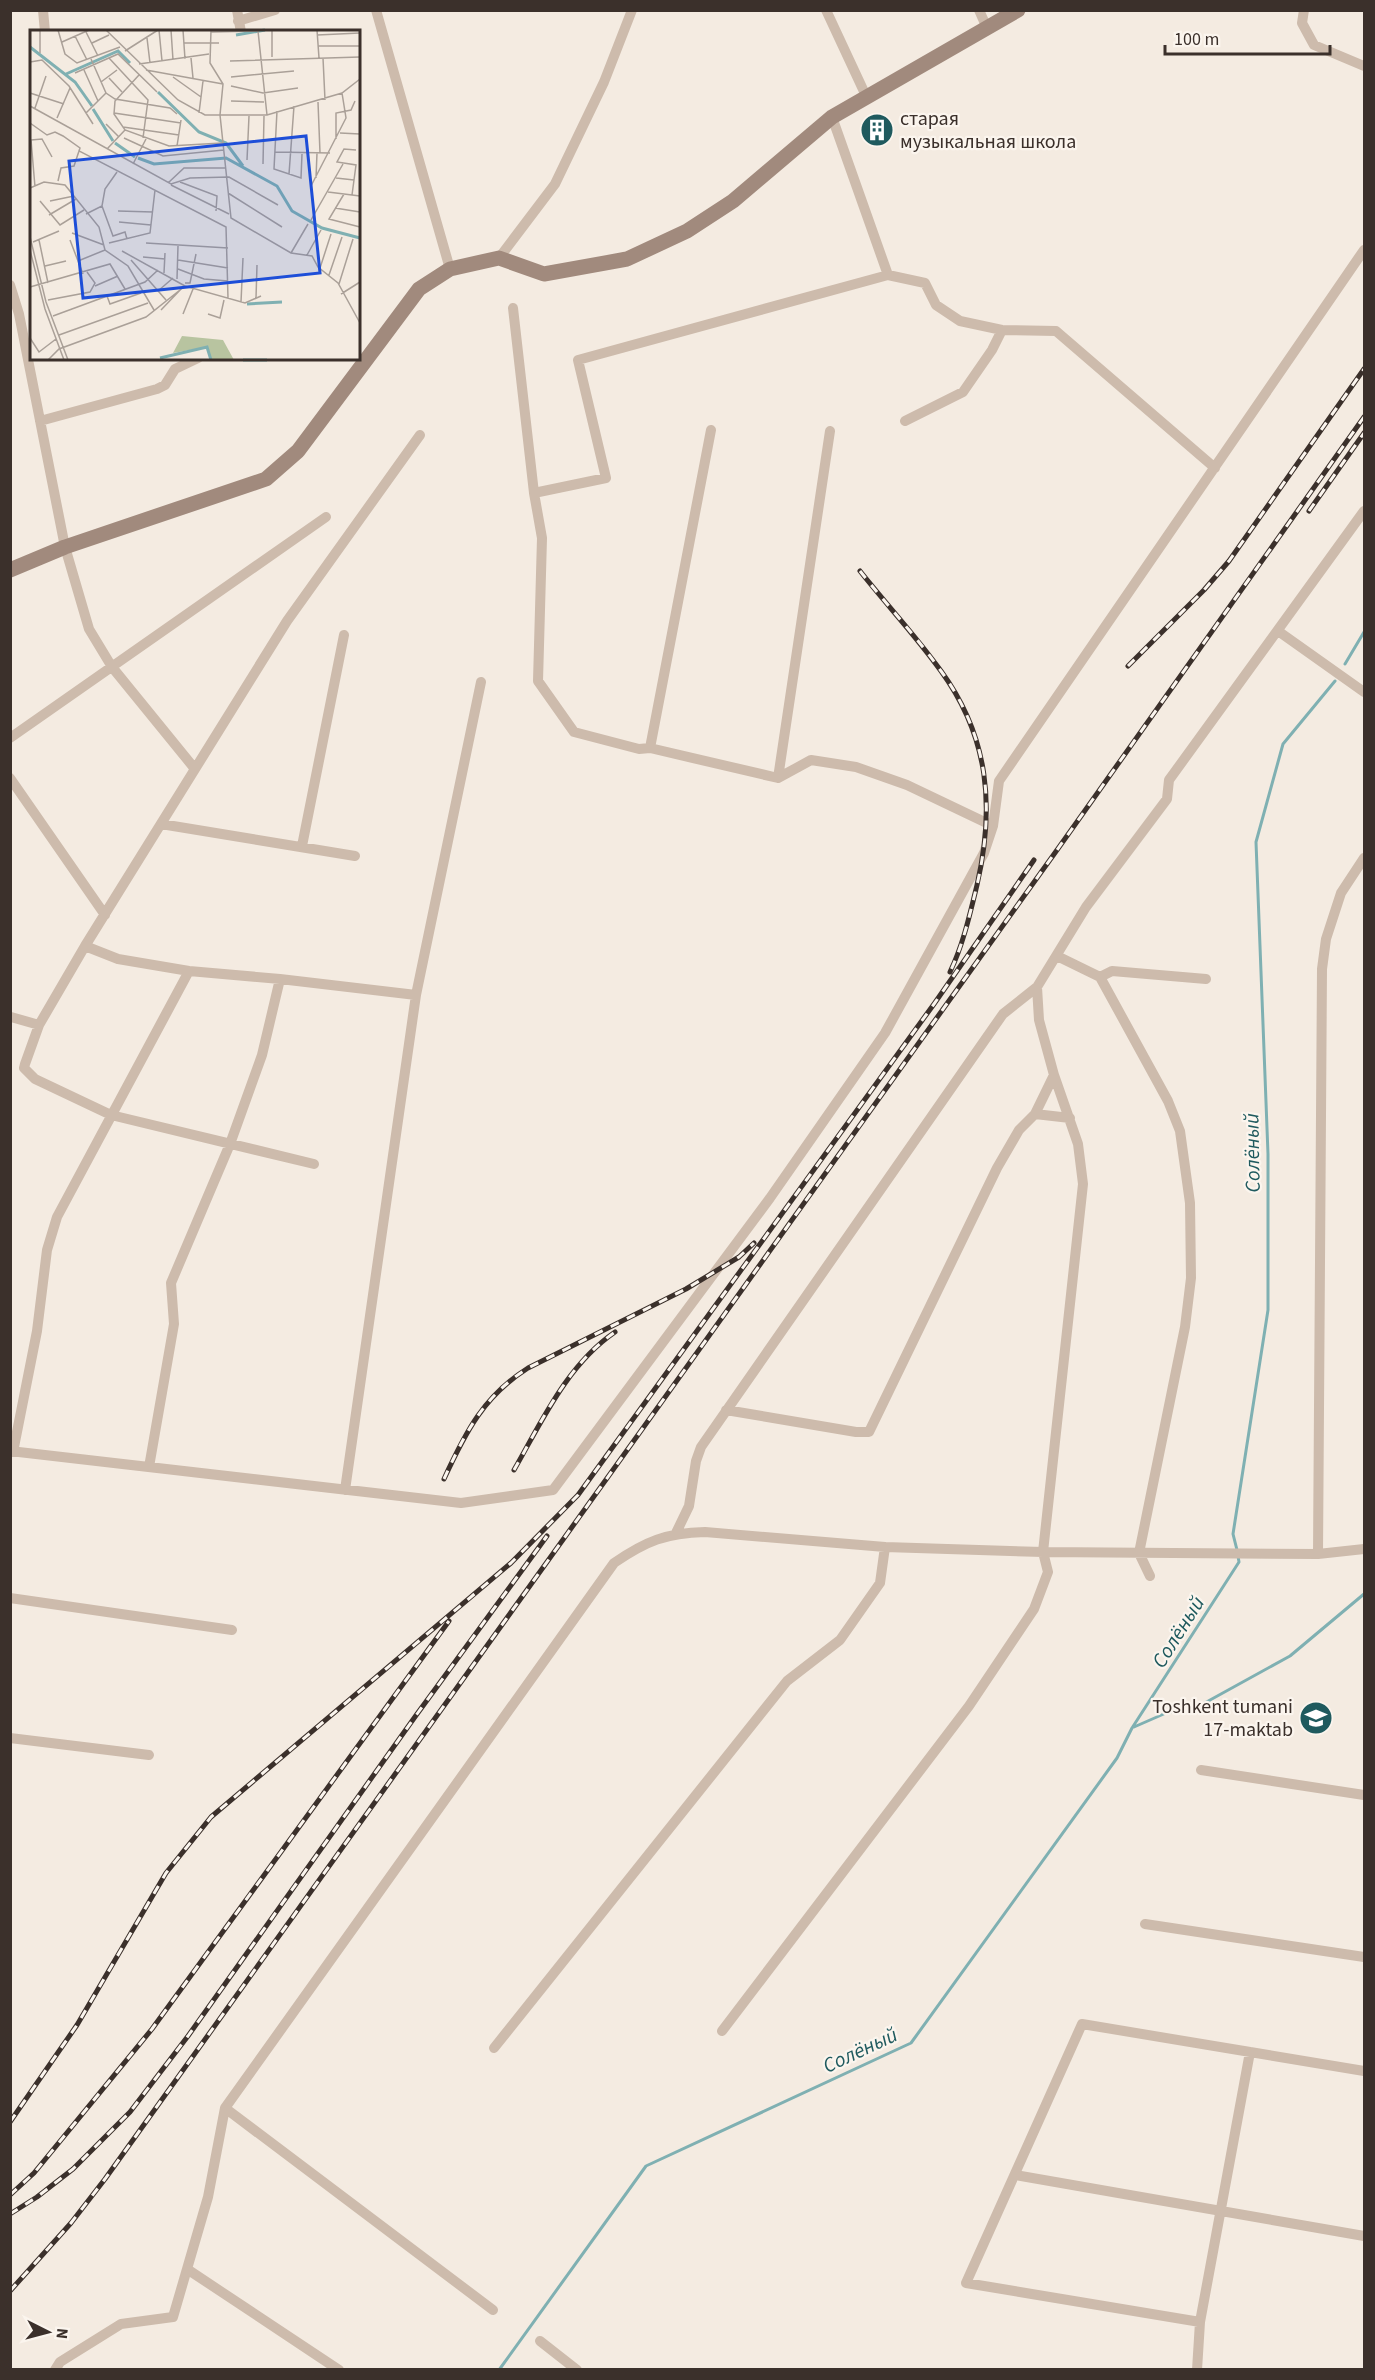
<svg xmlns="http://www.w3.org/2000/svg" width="1375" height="2380" font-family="'Source Sans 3',sans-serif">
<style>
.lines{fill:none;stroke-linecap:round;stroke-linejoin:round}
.stream{stroke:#7fb0b2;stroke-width:3}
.street{stroke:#cdbbac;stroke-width:10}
.secondary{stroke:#a18a7d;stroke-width:15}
.rail-casing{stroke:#3b302b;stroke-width:5}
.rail{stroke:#fbf5ee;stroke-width:3;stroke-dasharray:9;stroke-linecap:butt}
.labels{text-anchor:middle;stroke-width:4.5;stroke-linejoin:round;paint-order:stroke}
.poi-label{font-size:20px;fill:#3b302b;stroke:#fbf5ee;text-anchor:start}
.water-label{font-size:21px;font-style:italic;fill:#1f5a5e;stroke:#fbf5ee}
.inset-river{fill:none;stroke:#7fb0b2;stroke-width:3}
.inset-road{fill:none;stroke:#aaa098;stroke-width:1.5}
.view{fill:#1d4ed8;fill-opacity:0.15;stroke:#1d4ed8;stroke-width:3}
.inset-edge{fill:none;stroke:#3b302b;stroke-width:3}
</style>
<rect width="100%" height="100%" fill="#f4ebe1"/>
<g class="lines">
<!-- stream -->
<path class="stream" d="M1345 664 1364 632
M1237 1550 1233 1534 1268 1310V1154L1256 842 1283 744 1335 681
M1134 1727 1166 1713 1201 1705 1290 1656 1364 1594
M499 2370 646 2166 911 2043 1117 1758 1132 1728 1239 1562 1238 1556"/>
<!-- street -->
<path class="street" d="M43 10 45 32
M237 10 241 32
M376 10 450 269
M826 10 867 98
M979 10 987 28
M1304 10 1302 23 1314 45 1364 66
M238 21 275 10
M832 117 888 275
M499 258 555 184 604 82 632 10
M10 285 19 314 65 547 89 629 112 667 195 769
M513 308 534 493 542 538 538 681 574 732 639 749 650 748 778 778 811 760 856 767 907 785 993 826
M40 421 157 389 165 385 175 369 198 358
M905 421 963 392 992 350 1002 330
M534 493 606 478 578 360 888 275 925 283 936 305 960 321 1002 330 1056 331 1215 468
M1278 631 1364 692
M10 738 326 517
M650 748 711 430
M10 778 105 915
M778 778 830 431
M161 824 355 856
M302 846 344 635
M85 946 118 959 189 971 280 979 416 995
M1057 956 1100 977 1168 1101 1180 1131 1190 1203 1191 1278 1185 1327 1139 1553 1150 1576
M1100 977 1112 971 1206 979
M11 1017 39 1025 85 946 287 621 420 435
M39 1025 25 1064 24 1068 35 1079 111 1115 314 1164
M1035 1114 1070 1118
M726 1410 856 1432H869L997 1168 1019 1130 1035 1114 1054 1075
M10 1451 461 1503 553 1490 770 1198 885 1033 984 853 993 826 999 781 1364 250
M13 1452 37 1331 47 1250 57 1217 189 971
M149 1467 174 1324 171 1283 230 1144 262 1055 280 979
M345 1490 416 995 481 682
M676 1533 689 1506 696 1461 701 1447 1003 1014 1037 987
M1318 1554 1322 969 1326 939 1341 893 1364 858
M10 1598 232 1630
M10 1738 149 1755
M1201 1770 1364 1795
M1145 1924 1364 1957
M722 2031 969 1706 1034 1609 1048 1572 1043 1552 1083 1184 1078 1144 1054 1075 1039 1020 1037 987 1086 907 1167 799 1169 780 1364 511
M494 2048 787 1681 840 1640 880 1583 885 1547
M225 2108 493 2310
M1015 2175 1364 2236
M187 2269 339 2370
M1200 2322 966 2283 1082 2024 1364 2071
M540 2341 577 2370
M55 2370 60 2362 121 2324 173 2317 208 2197 225 2108 614 1563C646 1541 666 1533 705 1532L885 1547 1043 1552 1318 1554 1364 1549
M1197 2370 1200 2322 1250 2052"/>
<!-- secondary -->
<path class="secondary" d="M10 570 65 547 266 479 298 451 419 289 450 269 499 258 544 274 627 259 687 231 733 201 832 117 1018 10"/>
<!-- rail casing -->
<g class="rail-casing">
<path id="rail" d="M1309 511 1364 433
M860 571C886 604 916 636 941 671 989 737 995 807 977 885 970 914 963 945 950 972
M1128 666 1204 590 1229 561 1364 369
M514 1470C542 1421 567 1365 615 1332
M444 1479C466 1431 484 1396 528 1368L686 1289 739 1257 754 1243
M10 2122 77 2025 166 1873 211 1817 511 1563 578 1495 934 1004 1034 860
M10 2195 34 2173 152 2029 449 1621
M10 2214 37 2197 73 2169 130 2112 188 2036 417 1714 547 1536
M10 2291 71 2223 105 2179 1057 850 1364 417"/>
</g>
<!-- rail -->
<use href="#rail" class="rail"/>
</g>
<!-- icons -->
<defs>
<g id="building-disc" transform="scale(1.725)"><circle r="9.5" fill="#1f5a5e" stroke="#fbf5ee"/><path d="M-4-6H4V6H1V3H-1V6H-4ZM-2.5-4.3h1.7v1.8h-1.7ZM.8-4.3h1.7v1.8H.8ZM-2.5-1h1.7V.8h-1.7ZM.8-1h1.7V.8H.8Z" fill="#fff"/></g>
<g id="school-disc" transform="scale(1.725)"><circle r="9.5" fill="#1f5a5e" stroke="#fbf5ee"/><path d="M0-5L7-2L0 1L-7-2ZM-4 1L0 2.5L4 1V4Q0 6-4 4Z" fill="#fff"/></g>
</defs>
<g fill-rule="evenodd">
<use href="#building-disc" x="877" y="130"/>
<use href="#school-disc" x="1316" y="1718"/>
</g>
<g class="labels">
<!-- poi labels -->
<g class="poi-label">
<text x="900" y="125">старая<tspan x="900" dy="23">музыкальная школа</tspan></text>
<text x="1293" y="1713" text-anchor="end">Toshkent tumani<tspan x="1293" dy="23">17-maktab</tspan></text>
</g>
<!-- water labels -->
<g class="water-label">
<text transform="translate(1252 1153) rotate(-91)" y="7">Солёный</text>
<text transform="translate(1178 1632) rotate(-58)" y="7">Солёный</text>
<text transform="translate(860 2050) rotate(-25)" y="7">Солёный</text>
</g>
</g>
<!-- overview -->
<g transform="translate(30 30)">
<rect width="330" height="330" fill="#f4ebe1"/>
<path d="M152 306 193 310 204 330H182L177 317 143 323Z" fill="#b8c4a0"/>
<path class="inset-river" d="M206 5 235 0M0 17 45 52 62 76M36 44 88 21 100 33M128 62 169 102 196 113 213 136M63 79 83 111M85 113 105 127M108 128 124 134 196 128 247 156 262 181 292 198 330 208M217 274 252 272M130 328 177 317 181 330M213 330H237"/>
<path class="inset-road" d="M10 0V23M28 0 35 24 47 33 90 17M76 0 148 70 175 85H237L312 63 330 49M129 0 132 31M141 0 143 30M153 0 155 29M181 0 180 33 193 54 190 85 201 188 261 223 282 226 288 237 308 253 330 293M242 0V27M287 0 289 28M56 2 68 26M181 2 228 1 237 85M287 5 330 3M45 6 57 30M117 8 120 33M32 12 59 0M62 13 79 5M154 13H189M288 16H330M95 21 128 0M79 28 118 70 113 108M161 28 163 48M293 28 295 70M61 29 76 63 85 69 140 78 147 84M200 31 330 27M0 32 12 30 39 56 63 94M109 34 179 24M54 40 68 71M116 40 193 54M45 43 88 24 127 62M109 45 85 71 84 84 95 100 139 116 192 113M143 47 171 67M201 47 264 41M79 48 92 62M71 52 87 40M201 56 233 63 268 58M0 63 34 74M201 71 234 72M288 72 290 123M0 76 141 154 160 148 199 147 248 175M5 78 16 46M247 81 244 139 271 148 272 124M56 83 76 63M84 83 151 93M169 83 173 51M27 88 40 58M0 93 17 105 25 102 33 106 50 118 49 121 196 197 198 268M76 94 89 107M93 97 149 105M310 103 330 104M94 108 133 126 194 120M306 109V83L321 80 325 71M1 110 5 157M1 110 12 109 22 127M147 116 151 90M77 119 95 100M245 122 300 123M217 130 219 86M103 134 116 109M233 134 234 86M259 144 264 76M286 148 287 123M306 148 324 150M28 151 31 138 44 136 49 121M150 152 187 166 186 181M138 153 154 138H196M141 155 199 184M281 156 316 88 312 63M0 158 14 152 35 155 69 197 75 220 98 236 124 280M298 162 330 166M198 163 252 197M314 164 299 189 330 197M322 165 326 135 307 132 314 119 326 120M10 171 30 195 54 180M20 171 44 166M72 176 83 206 95 202 97 209M305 178 330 182M88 181 123 182M56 184 72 176 75 159 87 142M19 185 46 169M281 190 313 134M89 192 121 195M42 203 74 215M0 207 16 272 38 330M9 210 18 253M40 210 53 244M3 212 29 201M79 213 120 203 125 160M116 213 198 218M0 220 15 279 34 330M92 221 155 256M261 223 278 194M277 225 291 200M113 227 135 229M101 230 136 270M148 230 198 238M48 231 75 220M15 236 36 231M290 238 301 204M148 239 174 249 198 251M134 243 135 223M299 245 312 207M147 249 148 216M155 253H160L166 224M309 254 323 209M65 256 88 246M0 257 80 234 95 259M128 261 143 248M311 264 330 252M77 266 80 274 111 263M226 268 227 235M18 270 60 262 65 253 57 242M211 272 213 228M131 280 153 257M153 284 163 259M178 284 190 288 194 270M23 286 115 252 128 240M29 305 118 273M0 308 9 322 26 309M18 330 29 319 116 287 155 256 215 273 231 266"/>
<path class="view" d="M276 106 290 243 53 268 39 131Z"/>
<rect width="330" height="330" class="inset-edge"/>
</g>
<!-- border -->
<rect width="1375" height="2380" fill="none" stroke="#3b302b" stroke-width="24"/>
<!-- north arrow -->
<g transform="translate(48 2332) rotate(96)" stroke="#fbf5ee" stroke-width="4.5" paint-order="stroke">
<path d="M0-4.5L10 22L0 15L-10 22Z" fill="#3b302b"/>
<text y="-9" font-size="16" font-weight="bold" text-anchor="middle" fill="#3b302b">N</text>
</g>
<!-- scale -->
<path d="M1165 45v9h165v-9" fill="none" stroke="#3b302b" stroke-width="3"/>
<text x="1174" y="45" font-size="18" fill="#3b302b" stroke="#fbf5ee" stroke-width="4.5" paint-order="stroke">100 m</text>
</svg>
